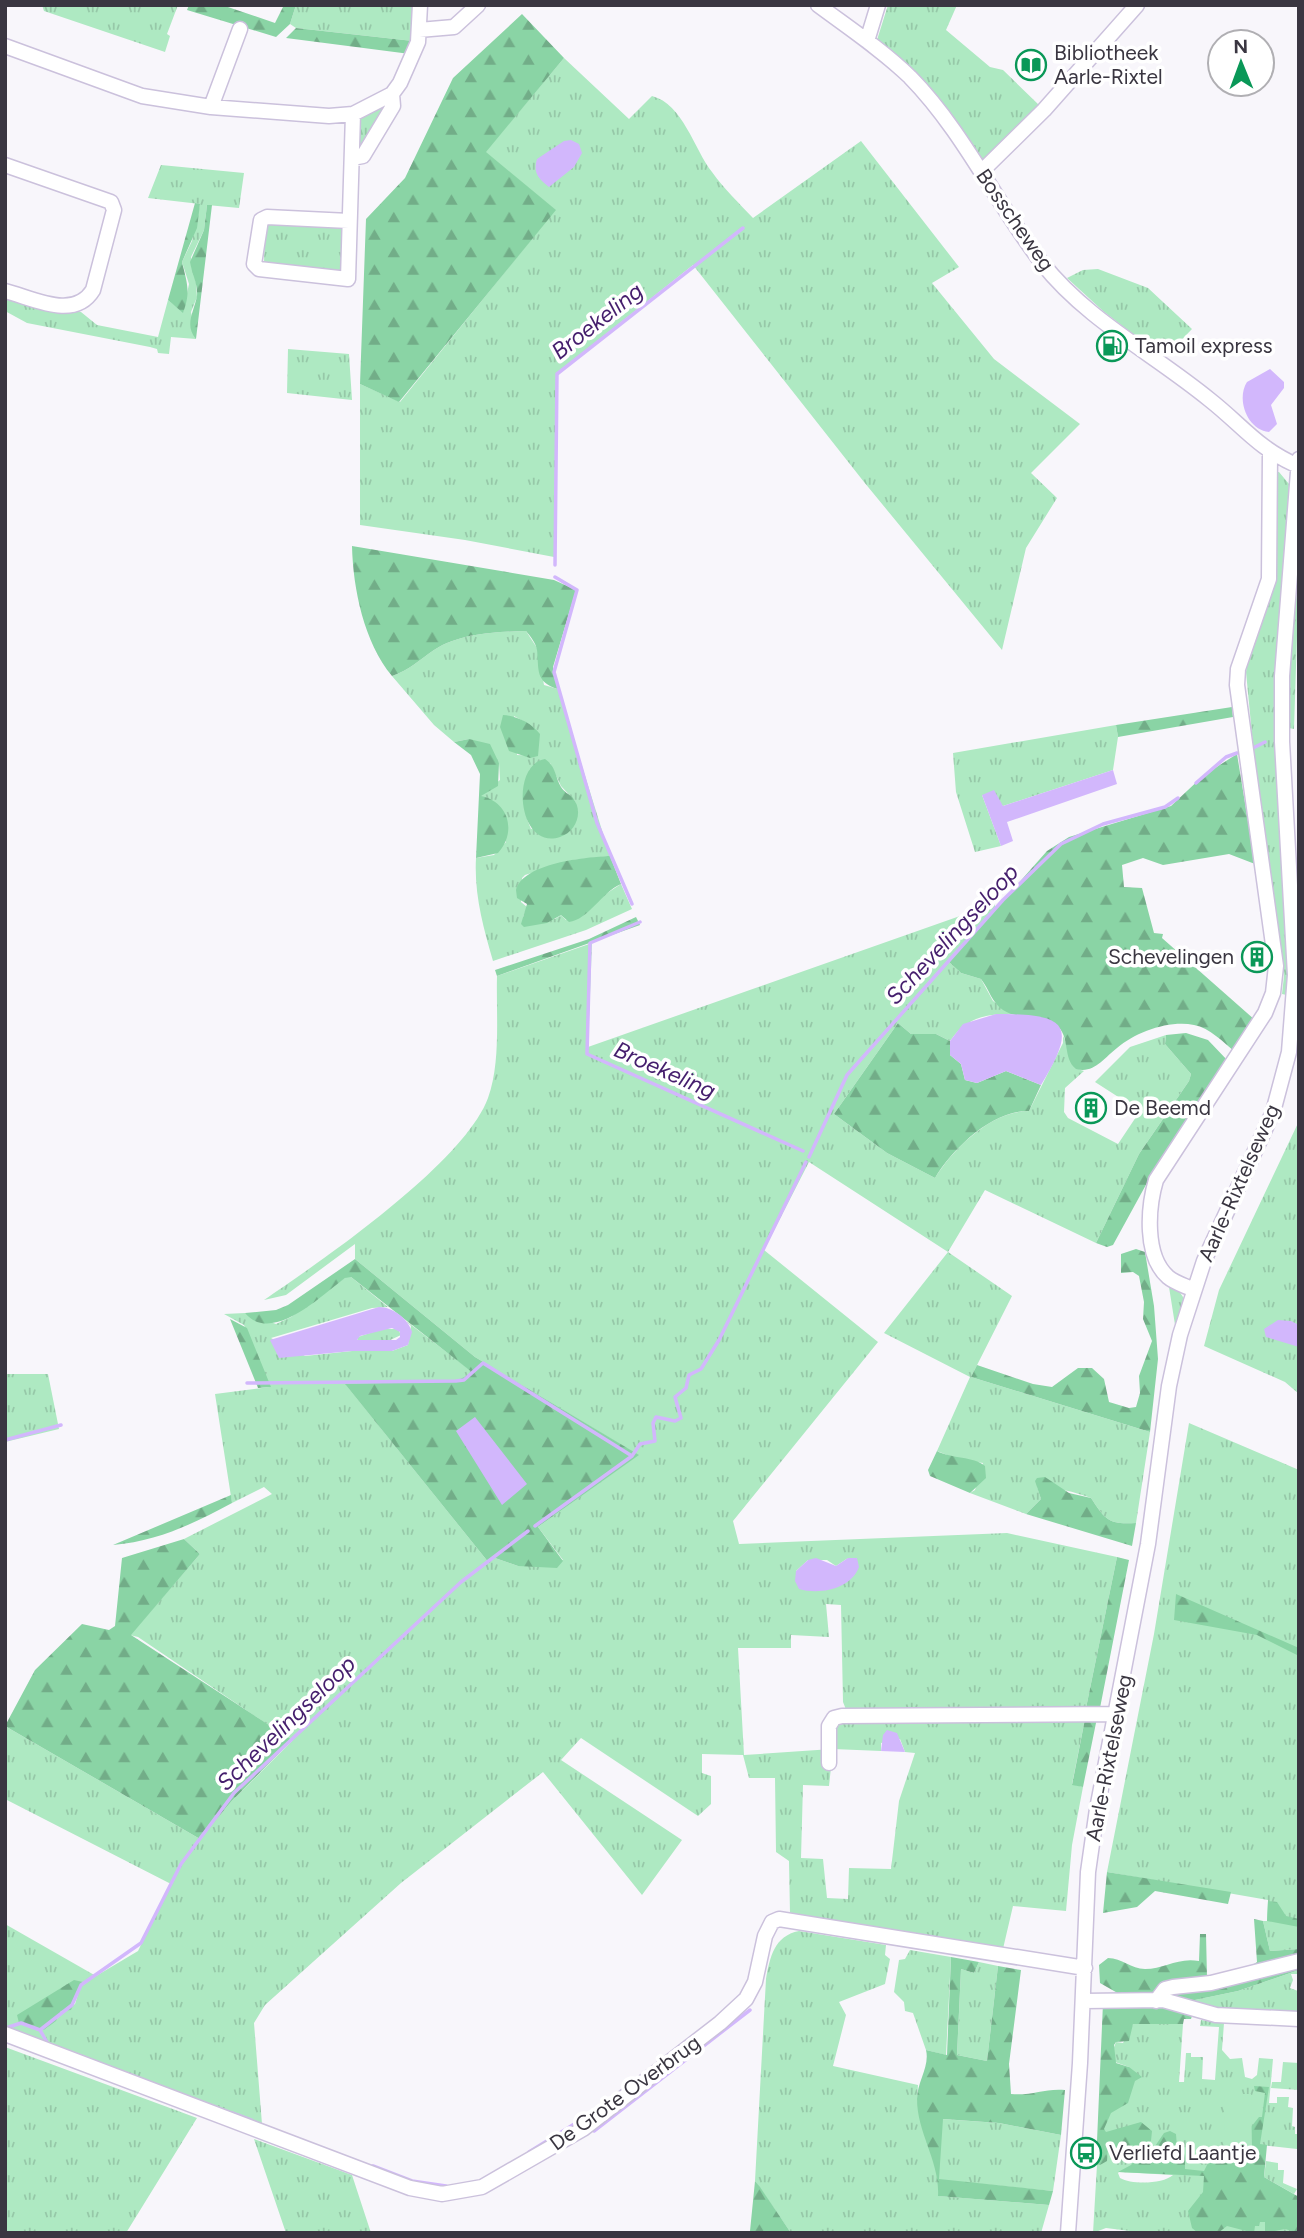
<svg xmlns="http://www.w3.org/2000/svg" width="1304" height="2238" font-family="Figtree,sans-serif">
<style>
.grass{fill:url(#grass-tufts);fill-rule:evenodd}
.forest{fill:url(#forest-firs)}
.pitch{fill:#aee9c2}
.water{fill:#d2b7fc;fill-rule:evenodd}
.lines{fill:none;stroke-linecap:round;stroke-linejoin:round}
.stream{stroke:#d2b7fc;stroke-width:3.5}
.minor-casing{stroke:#cbc1dc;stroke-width:17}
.minor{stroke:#fff;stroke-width:14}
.labels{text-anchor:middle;stroke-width:7;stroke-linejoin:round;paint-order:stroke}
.poi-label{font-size:21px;fill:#3a3641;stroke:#fff;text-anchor:start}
.street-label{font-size:21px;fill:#3a3641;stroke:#fff}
.water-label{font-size:23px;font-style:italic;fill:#451e6d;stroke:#fff}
</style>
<defs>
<pattern id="grass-tufts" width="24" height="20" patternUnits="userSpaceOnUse" patternTransform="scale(1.75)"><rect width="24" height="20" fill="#aee9c2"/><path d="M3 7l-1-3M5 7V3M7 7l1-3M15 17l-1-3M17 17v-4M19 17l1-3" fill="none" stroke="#96c8a8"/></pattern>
<pattern id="forest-firs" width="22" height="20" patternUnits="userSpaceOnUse" patternTransform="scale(1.75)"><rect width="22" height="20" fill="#8ad4a5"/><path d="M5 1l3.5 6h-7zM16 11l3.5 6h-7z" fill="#72ad88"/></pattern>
</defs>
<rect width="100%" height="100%" fill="#f8f6fb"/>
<!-- grass -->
<path class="grass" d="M42 5H178L167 34 170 36 165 52 44 11Z
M296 5H416L413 41 296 28 290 24Z
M888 5H957L946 30 990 67 1003 70 1039 105 983 166 912 71 877 40Z
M564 58 629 119 652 96C683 104 694 149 712 172 724 189 739 203 753 218L861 141 959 267 932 283 994 359 1080 424 1031 473 1057 498 1026 548 1002 650 864 482 693 265 557 373 554 557 465 540 360 525V384L400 402 555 210 485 152Z
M396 99 397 110 367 162H357L359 120Z
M161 165 244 173 239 208 207 205 204 230 191 257 196 283 197 297 191 312 196 339 171 337 169 354 158 353 157 349 150 347 27 323 5 311V298L61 312H81L97 325 158 337 168 300 183 312 189 284 182 262 192 241 200 204 148 198Z
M270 223H336L344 228 341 272 264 263 265 227Z
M1098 269 1148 288 1192 329 1164 358 1103 311 1067 278 1083 270Z
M288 349 349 354 352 400 287 393Z
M1275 472H1279L1289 484 1277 652 1291 996 1282 994 1284 976 1256 776 1246 672 1250 649 1264 617 1269 592Z
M1299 574 1294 729 1289 728V664Z
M526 631 537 648 544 685 558 689 610 856 573 860 525 875 522 878 521 902 527 907 523 917 555 919 561 915 566 920 621 884 632 909 586 930 493 961C483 926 474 894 476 858L494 855 506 842 480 796 500 780 499 763 469 739 454 742 434 725 392 676C410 670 419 660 434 650 461 633 495 632 526 631ZM514 716 523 721 538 756 517 755ZM550 763 561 786 575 801 578 813 531 829C522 810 522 788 530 769Z
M1116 725 1118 737 1113 770 1003 806 982 795 1001 846 975 852 956 792 953 753Z
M994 904 996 908 949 962 961 973 981 979 993 1001 1012 1014C984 1014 966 1018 950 1041L936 1034H911L898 1023 834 1114 887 1153 935 1178C954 1148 991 1111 1029 1111L1063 1043V1036C1071 1050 1065 1066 1084 1071L1065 1088 1064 1112 1068 1118 1118 1144 1138 1114 1137 1109 1095 1082 1130 1047 1166 1035 1165 1044 1191 1074 1189 1081 1139 1154 1096 1243 985 1190 948 1252 1012 1296 971 1377 1150 1432 1136 1523C1108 1525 1105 1519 1091 1498 1074 1492 1056 1487 1037 1486L1041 1499 1026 1514 970 1493 975 1490 983 1463 957 1459 937 1451 970 1377 884 1333 948 1252 809 1162 764 1250 878 1342 733 1521 739 1544 1007 1533 1117 1557 1086 1708 847 1712 843 1702 841 1605 826 1604 829 1637 791 1635V1648H738L744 1755 832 1749 838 1723 1085 1719 1072 1784 1083 1787 1072 1845 1066 1911 1013 1906 1002 1953 790 1914 789 1861 776 1852 775 1778H749L743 1755 702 1754V1773L711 1776V1804L698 1816 581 1738 561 1760 682 1840 642 1895 543 1772 401 1883 265 2005 254 2023 262 2124 5 2028V1924L96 1976 138 1951 171 1884 5 1799V1726L200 1839 231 1802 292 1741 138 1637 130 1635 200 1554 184 1539 272 1494 264 1487 232 1503 215 1394 270 1387 244 1325 224 1314 245 1313 276 1324 291 1317 346 1277H351L388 1307 372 1308 271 1338 305 1356 352 1351H392L408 1345 411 1326 406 1321 474 1373 455 1381 346 1385 489 1563 495 1558 518 1566 563 1560 538 1527 638 1455 475 1357 355 1259V1244L286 1295 264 1300C323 1260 464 1163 488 1098 501 1062 496 1015 497 976L592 943 588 1047ZM848 1558 819 1591 796 1571 808 1560H827L836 1566ZM900 1739 905 1752 915 1753 899 1801 891 1869 849 1868 848 1899 827 1898 823 1859 801 1858 803 1785 829 1786 833 1749 881 1751V1743ZM82 1982 75 2004C62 2012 56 2021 44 2030L19 2023Z
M1299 1121V1394L1285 1382 1204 1346 1219 1290Z
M1169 1287 1179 1291 1185 1300 1176 1331Z
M382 1329H398L401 1335 386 1342 357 1341 358 1337Z
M5 1374H48L59 1429 5 1442Z
M1189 1423 1299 1470V1949L1270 1951 1263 1921H1267L1268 1900 1107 1872 1154 1634Z
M799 1931 886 1945 885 1955 890 1959 885 1984 839 2002 846 2015 833 2066 918 2085 917 2099 938 2177 942 2119 999 2123 1061 2135 1053 2191 939 2180V2196L1049 2205 1041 2233H791L755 2181 766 1979C770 1957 774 1936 799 1931Z
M910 1950 951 1957 946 2055 926 2050 913 2013 905 2011 904 2002 894 1992 899 1960 905 1959Z
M979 1962 998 1966 987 2061 957 2055 961 1969 974 1973Z
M1299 1970V1974H1291L1293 1980 1290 1988 1298 1991 1299 2015 1220 2011 1190 2001 1238 1991Z
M1201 2020 1224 2023 1222 2050 1230 2059 1242 2058 1245 2077 1252 2079 1257 2075 1259 2058 1273 2059 1269 2103H1277V2097H1289L1288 2107 1293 2108 1292 2126 1295 2127V2134H1299L1297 2149 1260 2145 1255 2179 1299 2233H1146L1106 2228 1093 2233 1102 2079 1129 2067 1115 2062 1113 2050 1116 2042 1123 2043 1133 2024H1183L1179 2082H1184L1186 2053H1191V2057H1203L1202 2079 1215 2080 1219 2027 1200 2026ZM1118 2173 1119 2172 1173 2175C1163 2184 1132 2185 1120 2178Z
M5 2047 197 2118 126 2233H5Z
M1283 2062 1299 2063V2090L1271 2088 1272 2082H1281Z
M254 2139 352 2175 371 2233H286Z
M1266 2161 1278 2163V2170H1284L1283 2183 1297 2189 1294 2194 1264 2177Z"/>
<!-- forest -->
<path class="forest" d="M189 5H222L275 23 284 5H296L290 24 276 37 187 10Z
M522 14 564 58 486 152 556 210 399 402 360 384 366 219 405 178 453 78Z
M296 28 413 41 410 54 286 38Z
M195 203 200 204 197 228 182 262C187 283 191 292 183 313L168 300Z
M207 205H212L196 339C184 325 194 312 197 296 198 284 192 274 190 262L204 230Z
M352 546 554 580 576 590 553 667 558 689C535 682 539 670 537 650 536 643 530 636 526 631 495 632 461 633 434 650 419 660 410 670 392 676 364 642 353 589 352 546Z
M1232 707 1233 717 1118 737 1116 725Z
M503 715C517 716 531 723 540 734L538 756 530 758 509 751 500 727Z
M469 739 490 744 499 763 498 786 481 796C509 802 517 832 498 853L476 858 480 774 471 755 454 742Z
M1237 754 1255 864 1229 854 1163 865 1143 858 1122 865 1124 887 1142 888 1154 933 1163 934 1162 938 1255 1020 1235 1052C1223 1042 1210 1028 1194 1025 1169 1020 1136 1032 1117 1048 1104 1058 1094 1074 1076 1069 1062 1058 1071 1036 1056 1025 1040 1013 1020 1021 1003 1010 992 1003 989 989 981 979L961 973 949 962 1047 851 1069 837 1171 806 1204 775Z
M545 759C556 766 555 777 561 787 564 792 569 794 573 798 584 812 576 832 560 837 517 851 510 764 545 759Z
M610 856 621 884C602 892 588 920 569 922L561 915 547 923 524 927 521 924 527 904 517 898 516 890C523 863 586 857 610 856Z
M636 917 640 925 497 976 495 970 589 939Z
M898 1023 911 1034H936L950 1041V1055L961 1064 965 1080 977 1083 1006 1071 1041 1085 1029 1111C993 1110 953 1148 935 1178L887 1153 834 1114Z
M1186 1033 1208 1040 1228 1061 1159 1161 1113 1245 1107 1247 1096 1243 1139 1154 1189 1081 1191 1074 1165 1044 1166 1035Z
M1136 1249 1145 1252 1154 1306 1158 1359 1150 1432 971 1377 977 1365 1033 1384 1052 1387 1078 1368H1092L1104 1379 1109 1402 1129 1408 1136 1407 1140 1393 1139 1376 1152 1341 1143 1319 1144 1302 1139 1276 1133 1272 1121 1273V1254Z
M355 1259 475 1357 639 1455 538 1527 563 1561 557 1568 518 1566 495 1558 489 1563 345 1384 455 1381 473 1373 351 1277 345 1278C322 1295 272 1345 245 1313L276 1310 288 1305Z
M230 1319 247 1328 271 1387 258 1388Z
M937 1451C952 1459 973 1456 985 1466L986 1478 970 1493 930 1476 928 1470Z
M1045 1477 1069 1493 1091 1498C1105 1519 1108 1525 1136 1523L1132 1546 1026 1514 1041 1499 1035 1481 1037 1478Z
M231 1495 232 1503C193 1524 158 1541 113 1545Z
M184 1539 200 1554 131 1635 292 1740 231 1802 200 1839 5 1726 35 1670 82 1624 109 1630 115 1626 122 1558Z
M1117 1557 1129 1560 1100 1708H1086Z
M1176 1594 1299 1648V1656L1257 1635 1174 1620Z
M1097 1718 1083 1787 1072 1785 1085 1719Z
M1107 1872 1231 1892 1228 1904 1155 1891 1137 1907 1103 1913Z
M1268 1901 1277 1902 1286 1916 1299 1919V1927L1267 1921Z
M1254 1919 1263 1921 1270 1951 1299 1949V1970L1238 1991 1190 2001 1121 1995 1100 1983 1099 1965 1108 1958C1122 1958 1131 1969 1145 1969 1164 1969 1178 1957 1199 1961L1200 1934H1206L1207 1977 1251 1966 1257 1962Z
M951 1957 979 1962 974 1973 961 1969 957 2055 987 2061 998 1966 1021 1970 1009 2064 1011 2094C1032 2096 1045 2088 1065 2090L1061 2135 999 2123 943 2119 939 2179 1053 2191 1049 2205 938 2196C940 2162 917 2133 917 2099 917 2082 930 2066 926 2050L947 2055Z
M74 1980 83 1982 71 2010 61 2011 56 2021 44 2030 19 2023 17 2015Z
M1103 2003C1132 2003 1167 1999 1192 2016L1191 2019H1184L1183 2024H1133L1129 2041 1116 2042 1114 2045 1116 2063 1129 2067 1142 2077 1135 2081 1128 2103 1111 2113 1104 2129 1106 2132 1141 2122 1152 2131 1151 2141 1139 2148 1132 2145 1124 2149 1108 2147 1107 2161 1100 2165 1096 2164Z
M1254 2086 1269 2087 1260 2144 1267 2145 1264 2177 1299 2197V2233L1285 2229 1265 2233V2222H1260L1259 2226H1255L1254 2233 1227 2226 1218 2233H1198L1192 2228 1188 2211 1203 2192 1204 2176 1118 2172 1131 2165 1138 2156 1149 2155 1164 2133 1170 2131 1176 2134 1177 2147 1185 2155V2169L1204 2171 1213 2153 1251 2148V2127L1259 2117H1262L1265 2093 1255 2091Z
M755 2181 760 2187 791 2233 750 2231Z"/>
<!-- pitch -->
<path class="pitch" d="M1224 2094H1251L1252 2148 1225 2149Z"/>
<!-- water -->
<path class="water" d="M571 140 579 144 582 153 574 167 549 187C538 178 533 173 537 159L564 141Z
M1270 369 1284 382V388L1271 405 1277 424 1269 432C1247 430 1236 399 1247 382Z
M1113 770 1117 784 1007 822 1013 841 1001 846 982 795 994 790 1003 806Z
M996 1014C1064 1014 1080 1022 1041 1085L1006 1071 977 1083 965 1080 961 1064 950 1055V1041L963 1024Z
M379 1307C392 1307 408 1318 412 1332L408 1345 392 1351H352L279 1358 270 1340ZM392 1328 400 1332V1337L396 1340H357L360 1336Z
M1278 1320 1291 1321 1299 1325V1347L1266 1337 1264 1329Z
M475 1417 527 1484 502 1505 456 1431Z
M816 1558 836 1566 848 1558H857L859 1567C851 1589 820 1595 799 1589L795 1581 796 1571 808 1560Z
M887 1730 897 1733 905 1752 881 1751 883 1735Z"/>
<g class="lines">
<!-- stream -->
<path class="stream" d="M555 565 557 374 743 228
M555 577 577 590 554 672 597 823 632 904
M1253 748 1265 742
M1196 783 1226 757 1237 753
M640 922 590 943 587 1054 803 1151
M809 1157 847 1075 1003 900 1061 844 1103 824 1165 807 1178 798
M247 1383 456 1381 464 1380 483 1363 632 1456
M5 1440 61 1425
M535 1526 632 1456 640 1444 655 1441 653 1423 656 1417 675 1421 681 1418 675 1397 686 1388 689 1375 701 1369 719 1340 806 1162
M6 2028 21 2023 40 2030 72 2005 81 1985 141 1943 181 1864 234 1793 461 1582 528 1531
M40 2030 48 2044
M232 2113 251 2120
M594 2131 750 2010
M529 2152 584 2118
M373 2166 412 2181 446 2186"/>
<!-- minor casing -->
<g class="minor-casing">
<path id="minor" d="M818 5C849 28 882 50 910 77 963 131 996 203 1042 263 1087 320 1154 354 1210 400 1243 426 1257 448 1298 466
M419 30 454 27 478 5
M867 41 878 5
M5 46 142 96 211 107 329 116 353 114 392 94 400 83 418 42 420 5
M211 107 240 29
M352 158 363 156 393 106 392 94
M5 165 111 202 114 210 93 290C74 321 33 298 5 291
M981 172 1044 110 1137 5
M349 221 267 217 261 220 254 264 259 269 348 279 353 114
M1194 1290C1186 1286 1175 1283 1168 1277 1144 1256 1148 1207 1156 1180L1265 1013 1273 993 1276 966 1237 685 1238 669 1269 579 1270 454
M829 1763V1726L834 1718 842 1716 1117 1714
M1084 2001 1163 2000 1216 2015 1299 2019
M1156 2001 1165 1989 1173 1987 1211 1983 1299 1961
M5 2034 410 2188 442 2194 482 2187 583 2129 720 2023 746 1999 755 1982 765 1936 772 1922 779 1919 1085 1968
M1068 2233 1080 2063 1088 1872 1097 1809 1148 1544 1169 1386 1180 1335 1204 1261 1273 1112 1289 1052 1295 975 1282 742V676L1299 459"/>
</g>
<!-- minor -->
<use href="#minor" class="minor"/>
</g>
<!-- icons -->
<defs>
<g id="library-ring" transform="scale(1.575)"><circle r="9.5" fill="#fff" stroke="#0a9858" stroke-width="1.5"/><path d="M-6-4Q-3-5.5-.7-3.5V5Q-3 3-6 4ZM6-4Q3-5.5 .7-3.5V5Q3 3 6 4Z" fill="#0a9858"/></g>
<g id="fuel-ring" transform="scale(1.575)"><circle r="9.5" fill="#fff" stroke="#0a9858" stroke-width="1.5"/><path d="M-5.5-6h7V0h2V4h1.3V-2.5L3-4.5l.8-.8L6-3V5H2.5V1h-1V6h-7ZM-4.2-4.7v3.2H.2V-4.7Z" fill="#0a9858"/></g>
<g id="building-ring" transform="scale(1.575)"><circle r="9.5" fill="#fff" stroke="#0a9858" stroke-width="1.5"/><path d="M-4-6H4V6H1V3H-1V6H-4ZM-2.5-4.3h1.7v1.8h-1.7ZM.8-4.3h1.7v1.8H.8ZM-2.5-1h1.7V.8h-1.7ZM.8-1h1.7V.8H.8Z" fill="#0a9858"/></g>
<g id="bus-ring" transform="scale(1.575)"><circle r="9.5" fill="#fff" stroke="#0a9858" stroke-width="1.5"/><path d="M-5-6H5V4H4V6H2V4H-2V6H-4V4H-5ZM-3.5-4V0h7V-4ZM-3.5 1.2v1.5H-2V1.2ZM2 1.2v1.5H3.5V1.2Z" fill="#0a9858"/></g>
</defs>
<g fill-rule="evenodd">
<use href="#library-ring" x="1031" y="65"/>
<use href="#fuel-ring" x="1112" y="346"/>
<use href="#building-ring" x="1257" y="957"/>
<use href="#building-ring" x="1091" y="1108"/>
<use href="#bus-ring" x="1086" y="2153"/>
</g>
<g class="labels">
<!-- poi labels -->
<g class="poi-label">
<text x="1054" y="60">Bibliotheek<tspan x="1054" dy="24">Aarle-Rixtel</tspan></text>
<text x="1135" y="353">Tamoil express</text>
<text x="1234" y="964" text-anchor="end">Schevelingen</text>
<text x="1114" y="1115">De Beemd</text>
<text x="1109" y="2160">Verliefd Laantje</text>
</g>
<!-- street labels -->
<g class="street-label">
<text transform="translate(1015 220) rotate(55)" y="7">Bosscheweg</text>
<text transform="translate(1239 1183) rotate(-66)" y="7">Aarle-Rixtelseweg</text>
<text transform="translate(1109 1758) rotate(-79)" y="7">Aarle-Rixtelseweg</text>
<text transform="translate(625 2093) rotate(-36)" y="7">De Grote Overbrug</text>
</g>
<!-- water labels -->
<g class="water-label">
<text transform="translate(597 321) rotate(-38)" y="8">Broekeling</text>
<text transform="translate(952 934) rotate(-47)" y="8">Schevelingseloop</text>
<text transform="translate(665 1070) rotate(24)" y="8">Broekeling</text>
<text transform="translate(286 1723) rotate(-44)" y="8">Schevelingseloop</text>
</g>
</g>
<!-- border -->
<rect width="1304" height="2238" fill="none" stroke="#3a3641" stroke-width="14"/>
<!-- north arrow -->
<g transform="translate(1241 63) rotate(359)"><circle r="33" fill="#ffffff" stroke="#b0afb3" stroke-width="2"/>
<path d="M0-5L12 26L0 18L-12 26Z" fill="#0a9858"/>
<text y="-10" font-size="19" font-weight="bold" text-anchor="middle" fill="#3a3641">N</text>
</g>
</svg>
